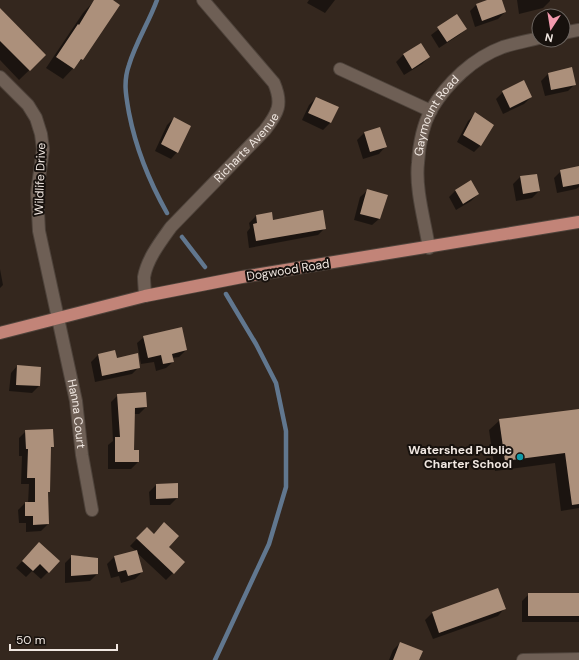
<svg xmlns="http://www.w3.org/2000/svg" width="579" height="660" font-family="'DM Sans',sans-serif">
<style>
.shadow{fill:#0007}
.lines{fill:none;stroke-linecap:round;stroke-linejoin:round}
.stream{stroke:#61778f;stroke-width:4.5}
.building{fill:#ac907b}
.minor-casing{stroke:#4e433b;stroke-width:14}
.major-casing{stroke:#4e433b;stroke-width:14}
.minor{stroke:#6e5f55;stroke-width:12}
.major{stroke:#c28478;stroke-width:12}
.culture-dot{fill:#0f9aa8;stroke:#17110d;stroke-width:1.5}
.labels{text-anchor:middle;stroke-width:4;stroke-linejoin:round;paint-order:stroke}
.street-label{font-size:12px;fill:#f0e7e1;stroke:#17110d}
.poi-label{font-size:12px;font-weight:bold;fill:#f0e7e1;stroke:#17110d;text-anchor:end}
</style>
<rect width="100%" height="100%" fill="#34271e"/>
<!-- shadow -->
<path class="shadow" d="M95 0H111L82 59 63 79 46 68 83 13Z
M309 0H335L325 13 307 3Z
M490 0H501L505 12 498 19 475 27 470 11 477 4Z
M517 0H550V1L543 8 519 14Z
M0 8 45 55 19 80 0 60Z
M457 15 466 29 459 35 439 48 431 35Z
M420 44 429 57 422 64 404 75 396 62 403 55Z
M572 69 575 84 568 91 545 96 541 81 548 74Z
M503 92 531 97 524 104 503 114 496 99Z
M316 98 337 108 330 123 323 130 302 120 309 105Z
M475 114 481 145 474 152 457 142 468 121Z
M174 118 177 152 171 159 155 151 167 125Z
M380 128 385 147 379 154 363 159 357 140 364 133Z
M579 167V187L576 189 557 193 554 178 561 171Z
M536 175 539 191 532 198 516 201 513 184 520 177Z
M367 191 379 219 372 225 354 220 360 197Z
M455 191 478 194 471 201 456 210 449 197Z
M256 216 273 221 325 228 318 235 249 248 247 232 250 228 249 223Z
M0 269 3 285 0 288Z
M144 337 186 350 179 357 172 358 173 362 166 368 156 371 154 362 141 364 137 343Z
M114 351 116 359 139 367 132 374 95 382 91 362 98 355Z
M17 366 40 368 39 386 32 393 9 391 11 373Z
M118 395 146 407 139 414H134L133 451 138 462 131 469H108V445L113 441 111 402Z
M579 410V508L561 511 555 463 495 471 489 430 500 420Z
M26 431 53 446 50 449 49 491 47 493 48 524 41 531 26 532V523H19L18 510 25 503H28L29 484H21L22 456H19V438Z
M156 485 177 498 170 505H150L149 492Z
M147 528 184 562 166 580 136 552 142 572 135 579 121 583 119 576 111 578 107 564 114 557 136 551 130 546Z
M32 550 59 561 41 579 32 571 26 577 16 568Z
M72 556H85L97 574 90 581 65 583V563Z
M497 589 504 609 498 616 433 639 425 620 432 613Z
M529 594H579V622H522V601Z
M400 643 418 660H389L393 650Z"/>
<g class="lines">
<!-- stream -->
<path class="stream" d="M157 0C149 22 136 42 129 65 123 82 126 96 129 113 136 149 149 181 167 213
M182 237 205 267
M215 660 269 544 286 487V431L276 383 256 344 226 294"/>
</g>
<!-- building -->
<path class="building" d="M94 0H113L120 5 83 60 81 59 74 69 56 57 78 24 79 25Z
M487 0H502L506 12 482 21 476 4Z
M0 8 46 55 30 71 0 41Z
M457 14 467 29 447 42 437 27Z
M421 43 430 57 412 69 403 54Z
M572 67 576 85 551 90 548 73Z
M524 80 532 97 510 108 502 91Z
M316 97 339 107 331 123 308 113Z
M475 112 494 125 481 146 463 135Z
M174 117 191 126 178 153 161 144Z
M380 127 387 147 370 152 364 132Z
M579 166V184L563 187 560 170Z
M537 174 540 191 523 194 520 176Z
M471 180 479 194 463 204 455 190Z
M367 189 388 195 380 219 360 214Z
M323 210 326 229 256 241 253 224 257 223 256 215 272 212 273 220Z
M182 327 187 350 172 354 174 362 163 364 161 355 148 358 143 336Z
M115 350 117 358 138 353 140 368 102 376 98 354Z
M17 365 41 367 40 386 16 385Z
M146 392 147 407 135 408 134 450H139V462H115V437H120L117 394Z
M579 409V504L572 505 565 453 505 461 499 419Z
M53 429 54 447H51L50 492H48L49 524 33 525V516H25V502H35V478H27L28 449H26L25 430Z
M178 483V498L156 499V484Z
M164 522 179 536 169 547 185 562 174 574 136 538 147 527 154 534Z
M39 542 60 561 49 573 40 564 33 571 22 561Z
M137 550 143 572 128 576 126 570 118 572 114 556Z
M71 555 98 558V574L71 576Z
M498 588 506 609 439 633 432 612Z
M528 593H579V616H528Z
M400 642 423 651 419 660H393Z"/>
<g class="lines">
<!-- minor casing -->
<g class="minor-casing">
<g id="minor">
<path d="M563 33 579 30"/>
<path d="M340 69 431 111"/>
<path id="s1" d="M0 77 28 105 36 118 41 134 43 149 37 193 39 231 76 401 82 455 92 510"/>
<path id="s2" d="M429 248C425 222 415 189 418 163 419 146 423 125 431 110 447 83 473 58 503 47 515 43 527 41 539 38"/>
<path id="s3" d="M145 296C145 290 144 283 144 277 147 259 161 241 171 227L265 130C278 113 283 104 274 83L203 0"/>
<path d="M523 660 579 659"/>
</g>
</g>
<!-- major casing -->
<g class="major-casing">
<path id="major" d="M0 333 145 296 242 277 579 222"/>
</g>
<!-- minor -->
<use href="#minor" class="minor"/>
<!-- major -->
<use href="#major" class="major"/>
</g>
<!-- markers -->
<circle class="culture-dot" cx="520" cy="457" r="4"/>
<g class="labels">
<!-- street labels -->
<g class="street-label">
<text dy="4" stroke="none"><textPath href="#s2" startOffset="138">Gaymount Road</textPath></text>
<text dy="4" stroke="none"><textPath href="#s3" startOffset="186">Richarts Avenue</textPath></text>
<text transform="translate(40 179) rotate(-88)" y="4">Wildlife Drive</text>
<text transform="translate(288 270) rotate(-9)" y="4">Dogwood Road</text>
<text dy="4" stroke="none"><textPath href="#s1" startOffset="356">Hanna Court</textPath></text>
</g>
<!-- poi labels -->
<g class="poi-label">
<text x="512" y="454">Watershed Public<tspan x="512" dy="14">Charter School</tspan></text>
</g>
</g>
<!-- north arrow -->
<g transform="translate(551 28) rotate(192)"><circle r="19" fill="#17110d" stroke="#6e6762"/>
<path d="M0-3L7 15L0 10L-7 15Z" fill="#f29aae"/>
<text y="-6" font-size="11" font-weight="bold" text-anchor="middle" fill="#f0e7e1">N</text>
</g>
<!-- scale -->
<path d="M10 644v6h107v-6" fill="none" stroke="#f0e7e1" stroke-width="2"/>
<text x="16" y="644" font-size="12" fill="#f0e7e1" stroke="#17110d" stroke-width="3" paint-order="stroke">50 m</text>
</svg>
